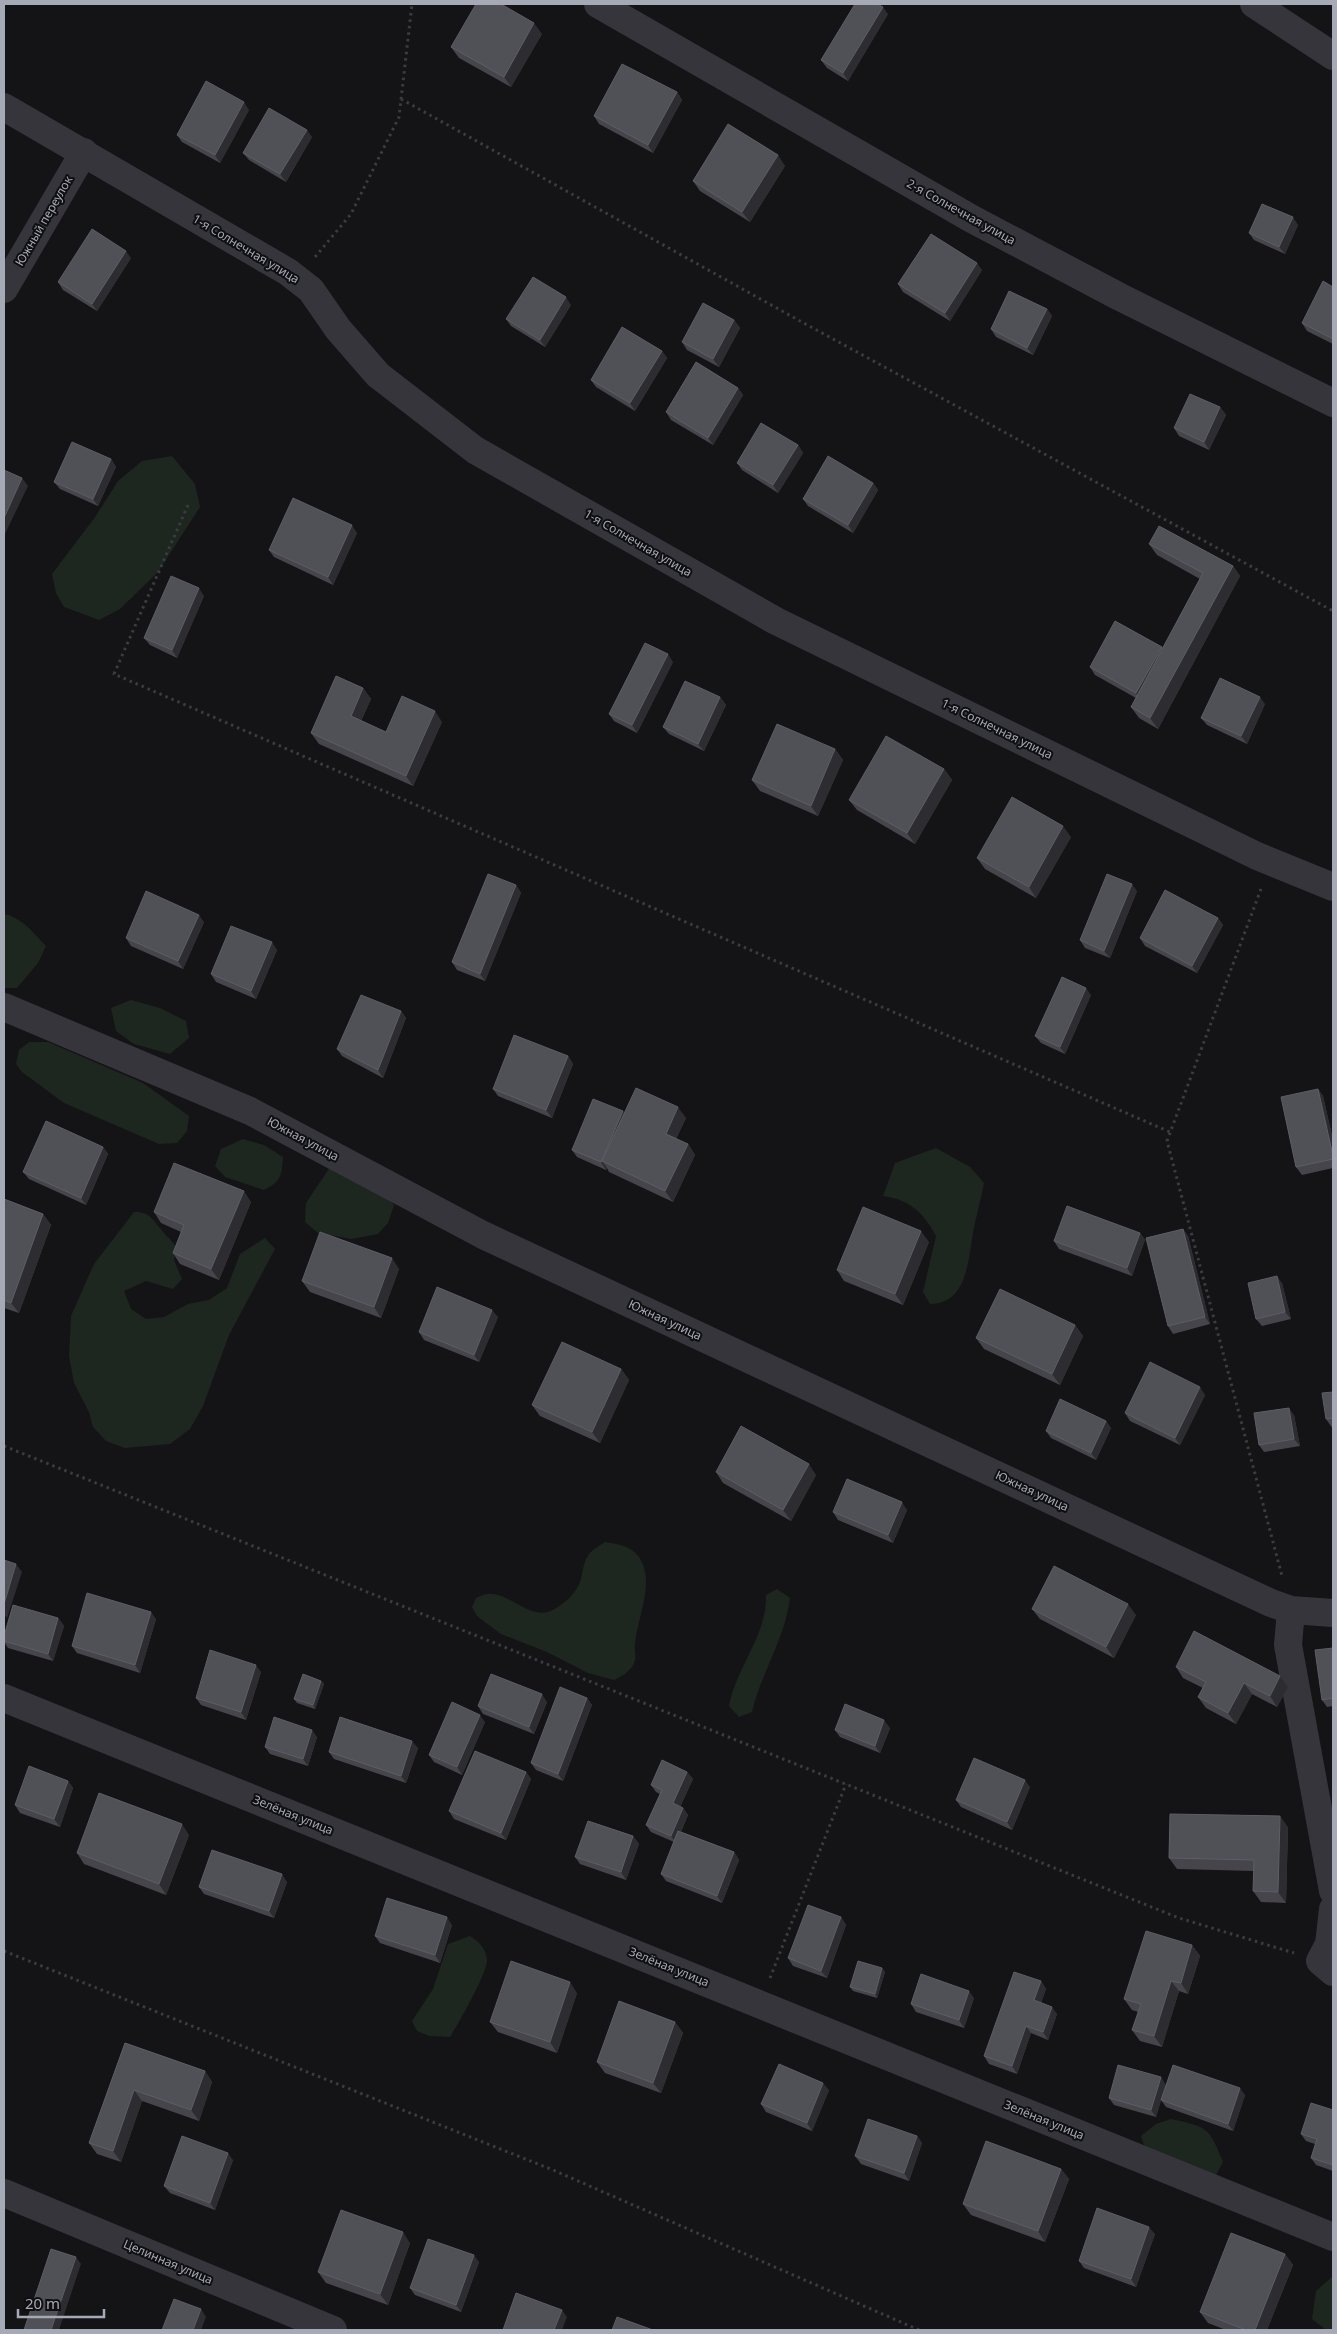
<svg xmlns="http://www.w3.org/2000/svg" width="1337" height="2334" font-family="'Noto Sans',sans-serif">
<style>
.green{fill:#1e2620}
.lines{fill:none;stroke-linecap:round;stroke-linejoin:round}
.path{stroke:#3b3c42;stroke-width:3;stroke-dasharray:2.5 4;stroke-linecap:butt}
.minor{stroke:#35353b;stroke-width:28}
.wall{fill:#45454b}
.shaded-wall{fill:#2d2d31}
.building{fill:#505057;stroke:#5d5e66}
.labels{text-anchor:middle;stroke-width:4;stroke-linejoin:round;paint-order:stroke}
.street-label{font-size:12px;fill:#a6a9b6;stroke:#0f0f11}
</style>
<rect width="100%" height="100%" fill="#141416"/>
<!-- green -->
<path class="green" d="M172 456 195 484 200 507 158 572 120 609 99 620 64 607 56 593 52 574 95 517 118 481 142 461Z
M4 914C21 917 34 933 46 946L38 963 17 988H4Z
M131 1000 160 1008 186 1021 189 1038 170 1054 134 1044 116 1031 111 1008Z
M29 1042H48L143 1083 189 1116 187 1131 177 1143 159 1144 64 1103 22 1072 16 1064 19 1050Z
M243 1139 264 1145 283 1157C282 1175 281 1182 264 1190L225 1177 215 1166 221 1149Z
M936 1148 970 1167 984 1183C981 1200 976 1216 973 1233 968 1261 967 1304 930 1304L923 1292 936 1236C923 1212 910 1200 883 1196L895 1163Z
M330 1167 383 1192 394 1205 388 1223 378 1234 351 1239 318 1233 305 1222 306 1203Z
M134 1212C149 1212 151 1217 160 1228 165 1235 171 1239 176 1247L174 1260 182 1279 173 1289 146 1281 124 1291 131 1309 146 1319 164 1317 188 1304 209 1300 227 1288 240 1254 265 1238 275 1249 229 1335 203 1406 190 1429 170 1444 125 1448 106 1441 93 1427 89 1412 74 1383 69 1356 71 1316 94 1264Z
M605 1542C618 1544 631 1546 639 1557 656 1583 637 1617 635 1644 634 1650 637 1658 634 1663 630 1672 622 1676 614 1680L588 1673 547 1652 501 1634 477 1616 472 1607 476 1598C479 1597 484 1594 487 1594 509 1591 530 1622 553 1610 565 1603 577 1593 581 1579 583 1570 584 1561 589 1554 593 1549 600 1546 605 1542Z
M777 1589 790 1598C785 1639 761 1673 752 1712L739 1717 729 1706C736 1667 767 1636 766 1595Z
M470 1936C479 1942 486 1948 487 1960 487 1974 458 2024 450 2037L429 2036 417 2031 412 2021 433 1989 448 1944Z
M1171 2119C1208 2127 1209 2127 1223 2162L1215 2177 1148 2157 1141 2136 1156 2124Z
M1333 2276V2330H1326L1312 2319 1316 2291Z"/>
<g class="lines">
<!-- path -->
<path class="path" d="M401 99 800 321 1333 611
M315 257 351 214 399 117 412 4
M188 505 114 674 1170 1132
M1261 889 1167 1141 1282 1576
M4 1446 1179 1918 1294 1953
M4 1951 553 2170 919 2330
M770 1978 846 1784"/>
<!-- minor -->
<path class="minor" d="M598 4 972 219 1120 297 1333 403
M1254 4 1333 56
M4 107 288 272 311 290 338 329 378 375 475 450 776 621 1257 856 1333 887
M4 289 84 152
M4 1007 250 1111 483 1235 1271 1603 1291 1610 1333 1613
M1291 1610 1288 1645 1333 1891
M4 1698 1333 2237
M1333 1909 1329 1944 1320 1961 1333 1972
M4 2193 333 2330"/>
</g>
<!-- wall -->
<path class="wall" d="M888 14 848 81 827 68 821 60Z
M542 34 511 87 459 58 451 47Z
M677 92 682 100 653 153 599 124 594 116Z
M249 110 220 163 182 142 177 135Z
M312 137 286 182 249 160 243 153Z
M785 166 750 222 700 191 693 181Z
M1298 225 1285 254 1254 240 1249 233Z
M131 258 97 311 63 290 58 282Z
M982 270 950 321 903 292 898 284Z
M1333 287V344L1307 331 1302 323Z
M571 305 545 347 511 326 506 319Z
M1047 309 1052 316 1033 355 996 337 991 329Z
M734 320 740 328 719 367 687 350 682 342Z
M662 351 667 358 635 411 596 387 591 380Z
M738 388 743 395 713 445 671 420 666 412Z
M1220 407 1226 415 1209 450 1179 436 1174 428Z
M798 445 803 453 778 493 742 470 737 463Z
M111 459 116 467 98 506 60 489 54 482Z
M873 483 878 490 853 533 808 506 803 499Z
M357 533 333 585 274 557 269 550Z
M1149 544 1233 566 1240 576 1158 729 1139 718 1131 707 1136 698 1095 675 1090 667 1162 647 1163 648 1200 579 1157 555Z
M204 596 177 658 150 645 144 638Z
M673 662 637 733 614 721 609 714Z
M363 688 371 699 361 721 386 732 442 722 413 786 319 744 311 733Z
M720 697 726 705 704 751 669 734 663 727Z
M1265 704 1247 744 1207 725 1201 718Z
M835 749 843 760 818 816 760 791 752 780Z
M944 769 952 780 915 844 857 810 849 800Z
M1071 837 1036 898 985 869 977 858Z
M516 885 521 893 485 981 457 970 452 962Z
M1137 891 1110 958 1085 948 1080 940Z
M1218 918 1223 925 1197 973 1145 946 1140 938Z
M204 922 183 969 131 946 126 938Z
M277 950 256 999 216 982 211 974Z
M1091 995 1065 1054 1041 1043 1035 1036Z
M401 1011 406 1018 383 1078 342 1056 337 1049Z
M568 1056 573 1064 552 1118 498 1096 493 1089Z
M1318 1089 1323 1096 1333 1140V1168L1302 1175 1296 1167Z
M624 1113 686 1118 676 1139 688 1144 695 1155 673 1202 609 1172 607 1168 606 1170 577 1157 572 1150Z
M103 1147 108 1154 86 1205 29 1179 23 1172Z
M4 1199 43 1214 51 1225 19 1313 4 1308Z
M251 1202 219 1280 180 1264 173 1253 181 1232 161 1223 154 1212Z
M1183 1229 1188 1236 1210 1324 1173 1334 1168 1326Z
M1140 1233 1145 1240 1132 1276 1059 1249 1054 1241Z
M929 1242 903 1305 844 1281 837 1270Z
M399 1269 381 1318 310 1292 302 1281Z
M1282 1283 1291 1319 1262 1326 1256 1319Z
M498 1317 479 1362 424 1340 419 1332Z
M1075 1325 1083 1336 1060 1385 984 1349 976 1338Z
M621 1369 629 1380 600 1443 540 1416 532 1405Z
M1333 1392V1429L1326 1419Z
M1205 1395 1180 1445 1130 1421 1125 1413Z
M1294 1415 1300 1446 1264 1452 1259 1445Z
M1106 1421 1111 1428 1096 1460 1051 1438 1046 1431Z
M716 1472 816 1475 791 1521 723 1483Z
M907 1510 893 1543 838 1520 833 1512Z
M1032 1609 1136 1615 1114 1658 1040 1619Z
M58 1618 64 1626 53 1661 8 1648 4 1642V1636Z
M156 1619 140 1673 77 1653 72 1646Z
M1333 1648V1706L1327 1707 1322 1700Z
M1176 1667 1288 1687 1277 1707 1252 1694 1236 1724 1206 1708 1198 1697 1203 1688 1183 1678Z
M261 1672 246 1720 201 1705 196 1698Z
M321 1681 324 1684 315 1709 297 1703 294 1699Z
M587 1698 592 1705 563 1781 536 1770 531 1763Z
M547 1702 534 1734 483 1714 478 1706Z
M485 1722 462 1775 434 1762 429 1755Z
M890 1728 880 1753 840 1737 835 1730Z
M317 1737 308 1766 270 1754 265 1747Z
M418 1748 406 1783 334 1759 329 1752Z
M526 1772 531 1779 506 1840 454 1819 449 1811Z
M687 1772 693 1779 680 1807 683 1808 688 1815 681 1832 734 1852 739 1860 722 1903 666 1881 661 1874 674 1842 651 1832 646 1825 660 1794 656 1792 651 1785Z
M68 1781 73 1788 60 1827 20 1813 15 1805Z
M1030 1787 1012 1830 961 1807 956 1800Z
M1288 1827 1286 1903 1261 1902 1253 1891 1254 1871 1177 1869 1169 1858Z
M189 1835 166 1895 84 1864 77 1853Z
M633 1836 639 1844 626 1880 580 1864 575 1857Z
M287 1882 274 1918 204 1894 199 1887Z
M841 1917 846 1925 827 1978 793 1966 788 1958Z
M452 1925 440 1963 380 1943 375 1936Z
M1192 1945 1200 1956 1188 1994 1179 1991 1162 2047 1140 2041 1132 2030 1138 2012 1132 2010 1124 1999Z
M882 1968 885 1972 877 1998 853 1991 850 1987Z
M1041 1981 1046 1989 1041 2003 1057 2014 1048 2040 1031 2033 1017 2074 989 2064 984 2056Z
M577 1993 557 2053 498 2032 490 2022Z
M974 1998 964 2028 916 2012 911 2004Z
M675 2022 683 2033 661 2093 605 2073 597 2062Z
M125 2043 205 2071 212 2082 199 2121 142 2101 121 2162 97 2154 89 2143Z
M1166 2085 1163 2094 1245 2095 1233 2131 1166 2107 1161 2100 1156 2117 1114 2105 1109 2098Z
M829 2090 812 2131 766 2112 761 2104Z
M1333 2110V2171L1316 2165 1311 2158 1315 2144 1306 2141 1301 2134Z
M917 2136 922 2143 909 2181 861 2164 855 2156Z
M233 2160 215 2210 170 2193 164 2186Z
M1061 2169 1069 2179 1045 2242 971 2215 963 2204Z
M1155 2234 1136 2287 1084 2268 1079 2261Z
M410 2243 388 2305 326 2283 318 2272Z
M1285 2254 1293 2265 1267 2330H1226L1208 2323 1200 2312Z
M479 2262 461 2312 415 2295 410 2288Z"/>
<!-- shaded-wall -->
<path class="shaded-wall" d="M883 7 888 14 848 81 843 73Z
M534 23 542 34 511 87 504 77Z
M677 92 682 100 653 153 648 145Z
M244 102 249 110 220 163 215 155Z
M307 130 312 137 286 182 280 174Z
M778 155 785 166 750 222 742 212Z
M1293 217 1298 225 1285 254 1279 247Z
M126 251 131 258 97 311 92 304Z
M977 263 982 270 950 321 945 313Z
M566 297 571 305 545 347 540 340Z
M1047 309 1052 316 1033 355 1027 348Z
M734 320 740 328 719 367 713 359Z
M662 351 667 358 635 411 630 403Z
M738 388 743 395 713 445 708 438Z
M1220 407 1226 415 1209 450 1204 442Z
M798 445 803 453 778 493 773 485Z
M111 459 116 467 98 506 93 499Z
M22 478 28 486 5 534 4 532V518Z
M873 483 878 490 853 533 848 525Z
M352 525 357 533 333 585 328 577Z
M1233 566 1240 576 1158 729 1150 718Z
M199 588 204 596 177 658 172 650Z
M1162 647 1167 654 1141 701 1136 693Z
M668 654 673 662 637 733 632 725Z
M363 688 371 699 358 727 351 716Z
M720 697 726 705 704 751 698 744Z
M1260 697 1265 704 1247 744 1241 736Z
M435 711 442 722 413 786 406 776Z
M835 749 843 760 818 816 811 806Z
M944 769 952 780 915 844 907 833Z
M1063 826 1071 837 1036 898 1029 887Z
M1132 884 1137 891 1110 958 1104 951Z
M516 885 521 893 485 981 480 974Z
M199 915 204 922 183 969 178 961Z
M1218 918 1223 925 1197 973 1192 966Z
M272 942 277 950 256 999 251 991Z
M1086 988 1091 995 1065 1054 1060 1047Z
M401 1011 406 1018 383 1078 378 1070Z
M568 1056 573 1064 552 1118 546 1110Z
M1318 1089 1323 1096 1333 1140V1156Z
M678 1107 686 1118 673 1145 666 1134Z
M623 1111 628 1118 602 1161 607 1168 606 1170 601 1162Z
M688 1144 695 1155 673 1202 665 1191Z
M103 1147 108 1154 86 1205 81 1198Z
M244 1191 251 1202 219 1280 211 1269Z
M43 1214 51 1225 19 1313 11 1303Z
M1183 1229 1188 1236 1210 1324 1205 1317Z
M921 1231 929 1242 903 1305 895 1294Z
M1140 1233 1145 1240 1132 1276 1127 1268Z
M392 1258 399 1269 381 1318 374 1307Z
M1277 1276 1282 1283 1291 1319 1285 1312Z
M492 1310 498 1317 479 1362 474 1355Z
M1075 1325 1083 1336 1060 1385 1052 1374Z
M621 1369 629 1380 600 1443 592 1432Z
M1200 1387 1205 1395 1180 1445 1175 1438Z
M1289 1408 1294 1415 1300 1446 1294 1439Z
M1106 1421 1111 1428 1096 1460 1091 1453Z
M809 1464 816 1475 791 1521 783 1510Z
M902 1502 907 1510 893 1543 888 1535Z
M16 1564 22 1572 7 1618 4 1614V1604Z
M1128 1604 1136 1615 1114 1658 1106 1647Z
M151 1612 156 1619 140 1673 135 1665Z
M58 1618 64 1626 53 1661 48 1654Z
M256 1665 261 1672 246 1720 241 1712Z
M1280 1676 1288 1687 1277 1707 1270 1696Z
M321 1681 324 1684 315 1709 313 1705Z
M1244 1683 1252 1694 1236 1724 1228 1713Z
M542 1694 547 1702 534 1734 529 1727Z
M587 1698 592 1705 563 1781 558 1774Z
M480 1715 485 1722 462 1775 457 1767Z
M884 1720 890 1728 880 1753 875 1746Z
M312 1730 317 1737 308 1766 303 1759Z
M412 1741 418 1748 406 1783 401 1776Z
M526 1772 531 1779 506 1840 501 1833Z
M687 1772 693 1779 678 1811 673 1803Z
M1025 1780 1030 1787 1012 1830 1007 1822Z
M68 1781 73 1788 60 1827 54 1819Z
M683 1808 688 1815 676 1843 671 1836Z
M1280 1816 1288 1827 1286 1903 1278 1892Z
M182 1824 189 1835 166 1895 159 1884Z
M633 1836 639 1844 626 1880 621 1872Z
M734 1852 739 1860 722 1903 717 1896Z
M282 1874 287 1882 274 1918 269 1911Z
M447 1917 452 1925 440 1963 435 1955Z
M841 1917 846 1925 827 1978 821 1971Z
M1192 1945 1200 1956 1188 1994 1181 1983Z
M882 1968 885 1972 877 1998 875 1994Z
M1041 1981 1046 1989 1039 2008 1034 2000Z
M1171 1981 1179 1991 1162 2047 1154 2036Z
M570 1982 577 1993 557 2053 550 2042Z
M969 1991 974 1998 964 2028 959 2020Z
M1052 2007 1057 2014 1048 2040 1043 2032Z
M675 2022 683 2033 661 2093 653 2083Z
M1026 2026 1031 2033 1017 2074 1012 2066Z
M205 2071 212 2082 199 2121 191 2110Z
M1161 2077 1166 2085 1156 2117 1151 2110Z
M823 2083 829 2090 812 2131 807 2123Z
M1240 2088 1245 2095 1233 2131 1228 2124Z
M134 2090 142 2101 121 2162 113 2151Z
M917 2136 922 2143 909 2181 904 2173Z
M228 2153 233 2160 215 2210 210 2203Z
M1061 2169 1069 2179 1045 2242 1038 2231Z
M1149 2227 1155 2234 1136 2287 1131 2279Z
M403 2232 410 2243 388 2305 380 2294Z
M1285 2254 1293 2265 1267 2330H1255Z
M474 2255 479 2262 461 2312 456 2305Z
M76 2257 81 2264 59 2330H51Z
M201 2309 206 2317 201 2330H193Z
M562 2310 567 2317 562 2330H554Z"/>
<!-- building -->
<path class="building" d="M476 4H501L534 23 504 77 451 47Z
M855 4H877L883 7 843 73 821 60Z
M622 64 677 92 648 145 594 116Z
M206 81 244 102 215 155 177 135Z
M269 108 307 130 280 174 243 153Z
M728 124 778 155 742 212 693 181Z
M1262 204 1293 217 1279 247 1249 233Z
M92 229 126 251 92 304 58 282Z
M931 234 977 263 945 313 898 284Z
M533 277 566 297 540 340 506 319Z
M1323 281 1333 287V339L1302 323Z
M1009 291 1047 309 1027 348 991 329Z
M703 303 734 320 713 359 682 342Z
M622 327 662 351 630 403 591 380Z
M696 362 738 388 708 438 666 412Z
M1190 394 1220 407 1204 442 1174 428Z
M761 423 798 445 773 485 737 463Z
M72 442 111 459 93 499 54 482Z
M828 456 873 483 848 525 803 499Z
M4 470 22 478 4 518Z
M293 498 352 525 328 577 269 550Z
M1159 526 1233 566 1150 718 1131 707 1203 573 1149 544Z
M171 576 199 588 172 650 144 638Z
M1115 621 1162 647 1136 693 1090 667Z
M645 643 668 654 632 725 609 714Z
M336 676 363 688 351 716 386 732 402 696 435 711 406 776 311 733Z
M1220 678 1260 697 1241 736 1201 718Z
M685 681 720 697 698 744 663 727Z
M777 724 835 749 811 806 752 780Z
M886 736 944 769 907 833 849 800Z
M1012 797 1063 826 1029 887 977 858Z
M488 874 516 885 480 974 452 962Z
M1107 874 1132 884 1104 951 1080 940Z
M1165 890 1218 918 1192 966 1140 938Z
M146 891 199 915 178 961 126 938Z
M231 926 272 942 251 991 211 974Z
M1062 977 1086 988 1060 1047 1035 1036Z
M361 995 401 1011 378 1070 337 1049Z
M514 1035 568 1056 546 1110 493 1089Z
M636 1088 678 1107 666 1134 688 1144 665 1191 602 1161Z
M1318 1089 1333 1156V1159L1296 1167 1281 1097Z
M593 1099 623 1111 601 1162 572 1150Z
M46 1121 103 1147 81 1198 23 1172Z
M174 1163 244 1191 211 1269 173 1253 184 1225 154 1212Z
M4 1199 43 1214 11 1303 4 1300Z
M1067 1206 1140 1233 1127 1268 1054 1241Z
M863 1207 921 1231 895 1294 837 1270Z
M1183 1229 1205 1317 1168 1326 1146 1238Z
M320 1232 392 1258 374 1307 302 1281Z
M1277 1276 1285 1312 1256 1319 1248 1283Z
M437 1287 492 1310 474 1355 419 1332Z
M1000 1289 1075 1325 1052 1374 976 1338Z
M562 1342 621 1369 592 1432 532 1405Z
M1150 1362 1200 1387 1175 1438 1125 1413Z
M1333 1392V1418L1326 1419 1322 1393Z
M1060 1399 1106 1421 1091 1453 1046 1431Z
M1289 1408 1294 1439 1259 1445 1254 1413Z
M741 1426 809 1464 783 1510 716 1472Z
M847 1479 902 1502 888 1535 833 1512Z
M4 1560 16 1564 4 1604Z
M1054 1566 1128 1604 1106 1647 1032 1609Z
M87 1593 151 1612 135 1665 72 1646Z
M13 1605 58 1618 48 1654 4 1641V1636Z
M1194 1631 1280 1676 1270 1696 1244 1683 1228 1713 1198 1697 1206 1682 1176 1667Z
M1333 1648V1698L1322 1700 1315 1650Z
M210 1650 256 1665 241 1712 196 1698Z
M303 1674 321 1681 313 1705 294 1699Z
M491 1674 542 1694 529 1727 478 1706Z
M560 1687 587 1698 558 1774 531 1763Z
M452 1702 480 1715 457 1767 429 1755Z
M845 1704 884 1720 875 1746 835 1730Z
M274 1717 312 1730 303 1759 265 1747Z
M340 1717 412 1741 401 1776 329 1752Z
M475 1751 526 1772 501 1833 449 1811Z
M974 1758 1025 1780 1007 1822 956 1800Z
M662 1760 687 1772 673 1803 683 1808 671 1836 646 1825 662 1790 651 1785Z
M29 1766 68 1781 54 1819 15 1805Z
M99 1793 182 1824 159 1884 77 1853Z
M1170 1814 1280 1816 1278 1892 1253 1891 1254 1860 1169 1858Z
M588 1821 633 1836 621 1872 575 1857Z
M678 1831 734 1852 717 1896 661 1874Z
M212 1850 282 1874 269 1911 199 1887Z
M387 1898 447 1917 435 1955 375 1936Z
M808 1905 841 1917 821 1971 788 1958Z
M1146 1931 1192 1945 1181 1983 1171 1981 1154 2036 1132 2030 1141 2004 1124 1999Z
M511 1961 570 1982 550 2042 490 2022Z
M858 1961 882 1968 875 1994 850 1987Z
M1014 1972 1041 1981 1034 2000 1052 2007 1043 2032 1026 2026 1012 2066 984 2056Z
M921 1974 969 1991 959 2020 911 2004Z
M619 2001 675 2022 653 2083 597 2062Z
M125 2043 205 2071 191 2110 134 2090 113 2151 89 2143Z
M779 2064 823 2083 807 2123 761 2104Z
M1118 2065 1161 2077 1151 2110 1109 2098Z
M1173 2065 1240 2088 1228 2124 1161 2100Z
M1311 2103 1333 2110V2165L1311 2158 1317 2139 1301 2134Z
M868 2119 917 2136 904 2173 855 2156Z
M182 2136 228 2153 210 2203 164 2186Z
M986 2141 1061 2169 1038 2231 963 2204Z
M1097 2208 1149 2227 1131 2279 1079 2261Z
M341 2210 403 2232 380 2294 318 2272Z
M1231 2233 1285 2254 1255 2330H1246L1200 2312Z
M428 2239 474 2255 456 2305 410 2288Z
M51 2249 76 2257 51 2330H24Z
M516 2293 562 2310 554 2330H503Z
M174 2299 201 2309 193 2330H162Z
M617 2317 653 2330H612Z"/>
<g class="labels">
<!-- street labels -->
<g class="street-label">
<text transform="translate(961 212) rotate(29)" y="4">2-я Солнечная улица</text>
<text transform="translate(44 221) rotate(-60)" y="4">Южный переулок</text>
<text transform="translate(246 249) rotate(31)" y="4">1-я Солнечная улица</text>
<text transform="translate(638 543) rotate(30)" y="4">1-я Солнечная улица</text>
<text transform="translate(997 729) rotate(26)" y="4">1-я Солнечная улица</text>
<text transform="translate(303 1139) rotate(28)" y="4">Южная улица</text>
<text transform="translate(665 1320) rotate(25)" y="4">Южная улица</text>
<text transform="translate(1032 1491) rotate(25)" y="4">Южная улица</text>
<text transform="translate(293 1815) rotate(22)" y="4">Зелёная улица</text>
<text transform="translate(669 1967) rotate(22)" y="4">Зелёная улица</text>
<text transform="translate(1044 2120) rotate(22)" y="4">Зелёная улица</text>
<text transform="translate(168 2262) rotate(23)" y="4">Целинная улица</text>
</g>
</g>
<!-- border -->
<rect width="1337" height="2334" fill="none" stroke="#a6a9b6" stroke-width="10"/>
<!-- scale -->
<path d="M18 2309v8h86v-8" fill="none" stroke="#a6a9b6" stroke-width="2.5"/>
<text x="25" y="2309" font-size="15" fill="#a6a9b6" stroke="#0f0f11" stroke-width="4" paint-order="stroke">20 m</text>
</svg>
